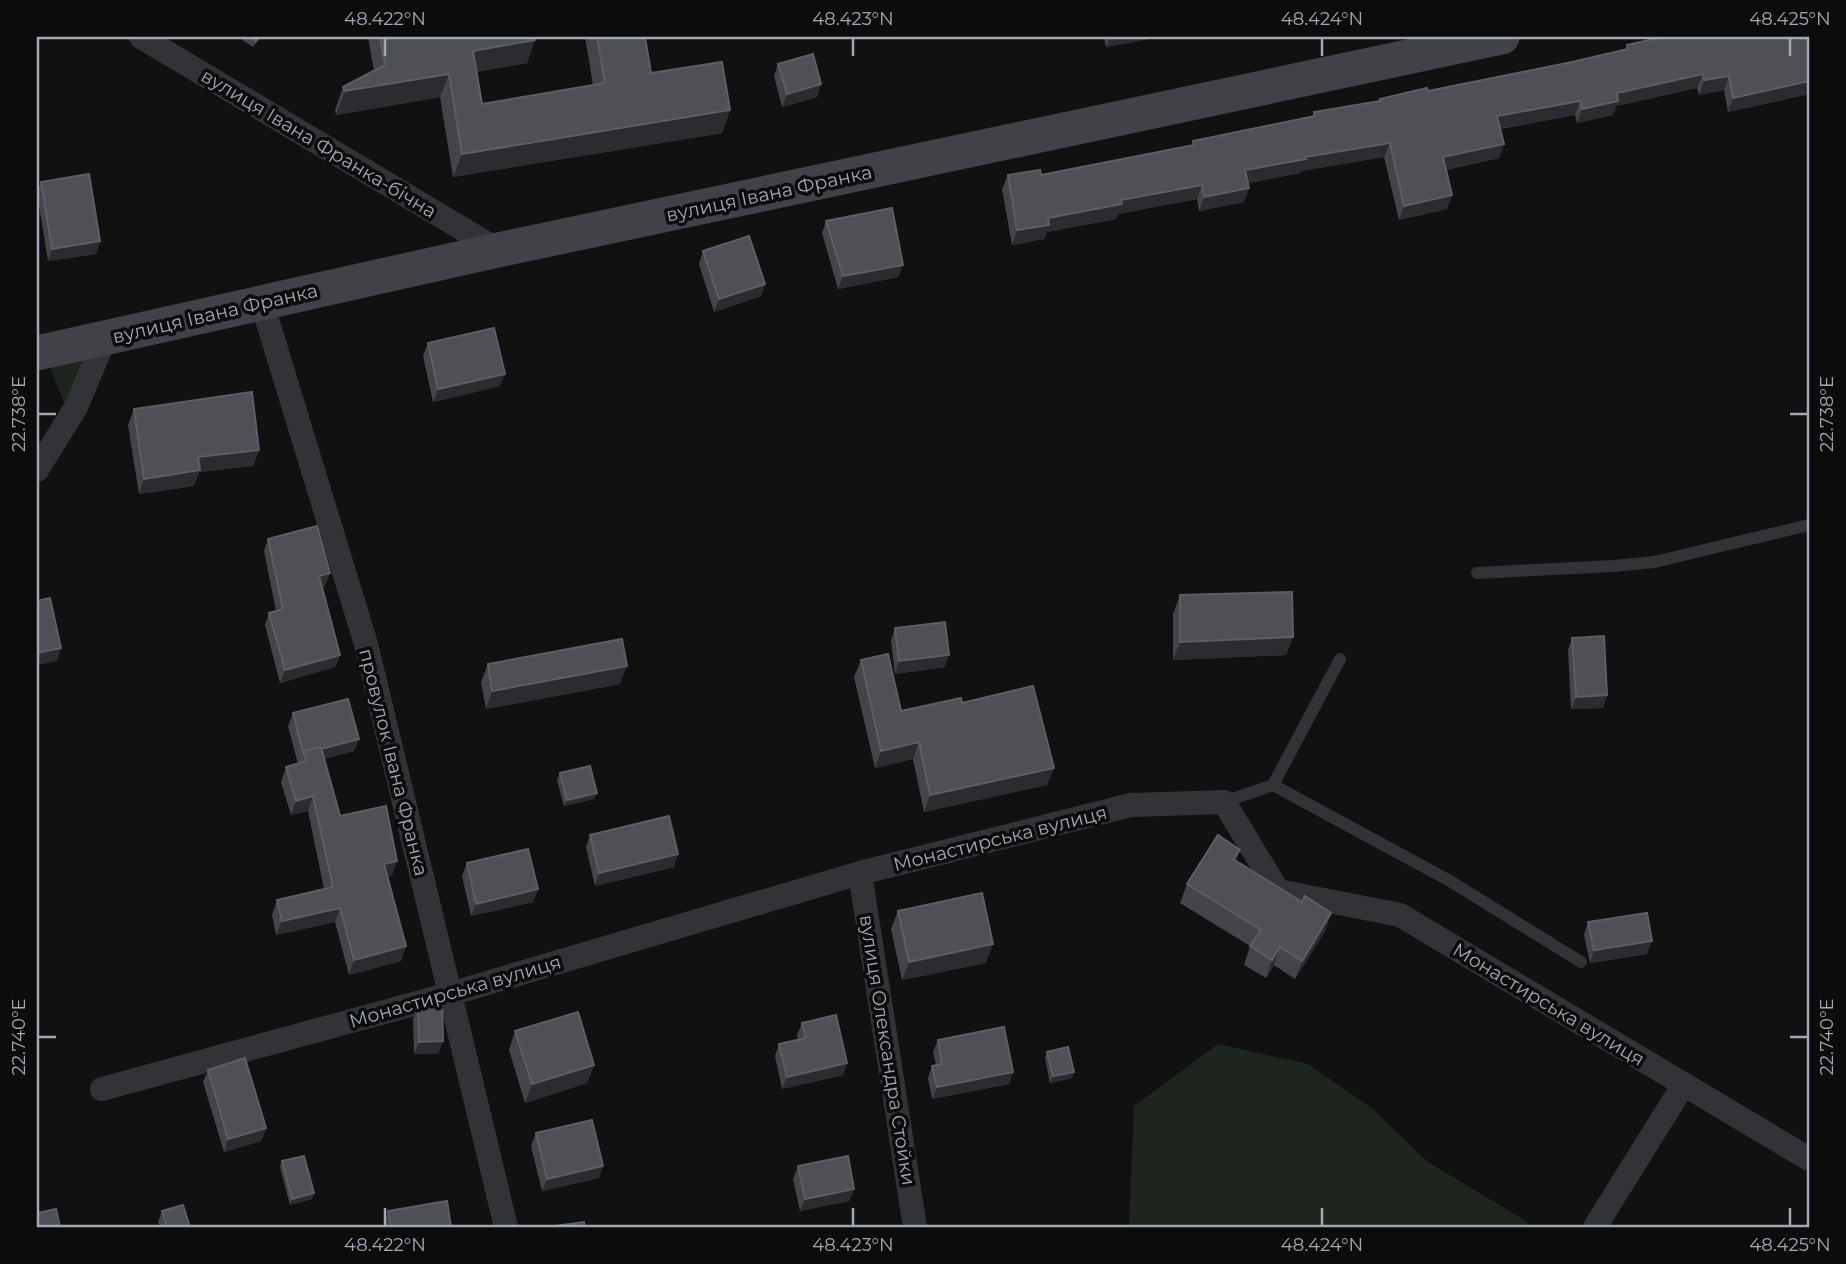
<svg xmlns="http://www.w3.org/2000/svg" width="1846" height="1264" font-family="Montserrat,sans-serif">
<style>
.green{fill:#1d251e}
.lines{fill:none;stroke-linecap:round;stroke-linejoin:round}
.lane{stroke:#323337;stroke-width:12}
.street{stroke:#323337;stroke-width:24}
.secondary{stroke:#404247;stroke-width:35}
.wall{fill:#44454a}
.shaded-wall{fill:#2b2c2f}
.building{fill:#4e5055;stroke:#5b5e64;stroke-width:2}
.ticks{fill:none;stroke:#a2a8b3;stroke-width:2.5}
.labels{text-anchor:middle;stroke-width:7;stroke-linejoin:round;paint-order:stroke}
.street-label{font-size:19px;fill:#a2a8b3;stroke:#0c0c0d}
.neatline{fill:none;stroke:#a2a8b3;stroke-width:2.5}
.ticks-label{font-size:18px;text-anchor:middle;fill:#a2a8b3}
</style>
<rect width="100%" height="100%" fill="#111112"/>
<!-- green -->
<path class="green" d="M93 350 66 407 49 366Z
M1218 1044 1308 1064 1373 1109 1428 1162 1526 1221 1528 1227H1129L1134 1106Z"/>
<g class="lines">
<!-- lane -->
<path class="lane" d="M1477 573 1614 566 1654 562 1809 525
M1273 785 1340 659
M1224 802 1273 785 1450 881 1581 962"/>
<!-- street -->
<path class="street" d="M141 37 498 250
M262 303 366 644 506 1227
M37 470 76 407 105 338
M860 873 915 1227
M102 1089 450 994 860 873 1131 805 1224 802 1278 891 1400 915 1809 1159
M1595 1227 1684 1084"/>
<!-- secondary -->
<path class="secondary" d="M37 353 498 250 1502 37"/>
</g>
<!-- wall -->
<path class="wall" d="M238 37H261L253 47Z
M368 37H534L535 40 527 63 477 72 482 104 593 85 585 37H645L651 73 730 110 722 133 453 177 440 97 336 115 335 110 343 87 374 71Z
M1104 37H1149L1148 39 1106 47Z
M1809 37V94L1728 112 1724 90 1699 95 1697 88 1616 106 1613 115 1577 123 1575 115 1500 129 1504 144 1499 158 1446 170 1452 195 1447 209 1399 220 1384 157 1301 171 1300 173 1248 183 1249 188 1244 202 1199 211 1197 199 1118 214 1116 219 1047 232 1044 239 1012 245 1002 189 1008 175H1041L1191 146 1193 141 1312 117 1314 112 1379 101 1380 99 1428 91 1572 62 1625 50 1627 45Z
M778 64 821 84 817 97 782 107 774 76Z
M41 182 100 241 96 254 48 261 37 193Z
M826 221 903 265 898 277 838 289 822 233Z
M703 251 765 284 761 296 714 312 699 264Z
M428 343 505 374 500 386 433 402 423 356Z
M134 409 259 450 253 466 199 472 194 486 139 494 128 425Z
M268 539 325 586 321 587 340 655 335 667 280 683 265 625 269 613 276 611 264 551Z
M1180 595 1293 637 1286 655 1173 660V614Z
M895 628 945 667 895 674 891 641Z
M1572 638 1607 695 1603 708 1571 709 1568 650Z
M861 660 901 711 962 703 1054 768 1047 785 924 812 913 759 875 768 854 677Z
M488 664 620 684 486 709 481 682Z
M293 713 359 739 354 751 324 759 340 816 392 876 388 877 406 946 401 961 349 975 335 922 276 935 272 915 277 900 324 889 308 811 291 815 281 782 286 767 298 764 288 726Z
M560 773 597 793 594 799 564 806 557 780Z
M590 835 674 867 595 886 586 847Z
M1240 850 1236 860 1302 902 1331 913 1325 931 1295 979 1274 965 1266 978 1244 965 1250 946 1180 903 1187 884Z
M467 863 538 889 533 902 471 916 462 876Z
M898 911 986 963 902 980 891 929Z
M1588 922 1647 954 1590 963 1584 935Z
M418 1007 443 1041 438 1054H414L413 1019Z
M802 1023 847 1063 843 1075 782 1089 775 1056 779 1044 798 1039 797 1035Z
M515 1031 594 1065 587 1083 525 1103 509 1050Z
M938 1040 1013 1072 1009 1084 932 1099 928 1078 932 1066 936 1065 933 1052Z
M1047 1052 1072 1078 1050 1083 1045 1058Z
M208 1070 266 1128 261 1141 224 1152 203 1082Z
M536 1133 599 1178 542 1191 531 1146Z
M282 1161 312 1199 290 1205 280 1167Z
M798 1166 854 1189 849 1201 800 1211 793 1179Z
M162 1211 190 1227H160L158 1222Z
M388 1211 451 1227H384V1224Z"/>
<!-- shaded-wall -->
<path class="shaded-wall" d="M1110 37H1149L1148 39 1106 47Z
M535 40 527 63 465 74 473 51Z
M449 74 440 97 336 115 345 91Z
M1703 74 1697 88 1616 106 1613 115 1577 123 1582 109 1617 93Z
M1729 76 1724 90 1699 95 1704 80Z
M1809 81V94L1728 112 1733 98Z
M821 84 817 97 782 107 787 94Z
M1580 101 1575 115 1492 130 1497 116Z
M730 110 722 133 453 177 462 154Z
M1390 143 1384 157 1301 171 1300 173 1240 185 1245 170 1305 157Z
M1504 144 1499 158 1438 171 1443 157Z
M1202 185 1197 199 1118 214 1116 219 1047 232 1044 239 1012 245 1017 230 1048 218 1121 200Z
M1249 188 1244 202 1199 211 1204 197Z
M1452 195 1447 209 1399 220 1404 206Z
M100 241 96 254 48 261 52 249Z
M903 265 898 277 838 289 843 276Z
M765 284 761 296 714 312 719 299Z
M505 374 500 386 433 402 438 389Z
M259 450 253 466 199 472 194 486 139 494 144 479 198 457Z
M330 573 325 586 314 588 319 576Z
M1293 637 1286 655 1173 660 1180 642Z
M61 648 57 661 37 665V653Z
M340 655 335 667 280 683 285 670Z
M949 655 945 667 895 674 899 661Z
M627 666 620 684 486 709 492 691Z
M1607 695 1603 708 1571 709 1576 697Z
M359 739 354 751 305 764 306 761 304 753Z
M919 742 913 759 875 768 881 751Z
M1054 768 1047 785 924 812 930 795Z
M597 793 594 799 564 806 567 800Z
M313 796 308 811 291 815 296 801Z
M678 854 674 867 595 886 599 873Z
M397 861 392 876 379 879 384 864Z
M538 889 533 902 471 916 476 904Z
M340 908 335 922 276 935 282 921Z
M1331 913 1325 931 1295 979 1302 961Z
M1652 941 1647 954 1590 963 1594 950Z
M993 944 986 963 902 980 909 962Z
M406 946 401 961 349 975 354 960Z
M1280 947 1274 965 1266 978 1272 960Z
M443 1041 438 1054H414L419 1042Z
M847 1063 843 1075 782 1089 787 1077Z
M594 1065 587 1083 525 1103 532 1084Z
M1013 1072 1009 1084 932 1099 937 1087Z
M1074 1072 1072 1078 1050 1083 1053 1076Z
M266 1128 261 1141 224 1152 228 1139Z
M603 1166 599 1178 542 1191 547 1179Z
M854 1189 849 1201 800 1211 805 1199Z
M314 1193 312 1199 290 1205 292 1199Z"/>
<!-- building -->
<path class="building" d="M249 37H259L256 41Z
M380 37H534L535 40 473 51 482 104 605 83 597 37H645L651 73 722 62 730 110 462 154 449 74 345 91 343 87 385 65Z
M1663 37H1809V81L1733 98 1729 76 1704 80 1703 74 1617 93 1618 101 1582 109 1580 101 1497 116 1504 144 1443 157 1452 195 1404 206 1390 143 1305 157 1306 159 1245 170 1249 188 1204 197 1202 185 1121 200 1122 204 1048 218 1049 225 1017 230 1008 175 1040 170 1041 175 1194 145 1193 141 1315 116 1314 112 1380 101V99L1427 88 1428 91 1572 62 1628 49 1627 45Z
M813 54 821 84 787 94 778 64Z
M89 174 100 241 52 249 41 182Z
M892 208 903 265 843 276 826 221Z
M749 236 765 284 719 299 703 251Z
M494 328 505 374 438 389 428 343Z
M252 392 259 450 198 457 200 470 144 479 134 409Z
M317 526 330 573 319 576 340 655 285 670 269 613 283 609 268 539Z
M1292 592 1293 637 1180 642V595Z
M50 598 61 648 37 653V601Z
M945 622 949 655 899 661 895 628Z
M1604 636 1607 695 1576 697 1572 638Z
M622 639 627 666 492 691 488 664Z
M888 654 901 711 961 698 962 703 1033 686 1054 768 930 795 919 742 881 751 861 660Z
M348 699 359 739 321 749V747L303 751V753L293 713Z
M321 747 340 816 386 806 397 861 384 864 406 946 354 960 340 908 282 921 277 900 333 887 313 796 296 801 286 767 306 761 303 751Z
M590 766 597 793 567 800 560 773Z
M669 816 678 854 599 873 590 835Z
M1218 835 1240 850 1233 859 1302 902 1305 896 1331 913 1302 961 1280 947 1272 960 1250 946 1261 930 1187 884Z
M528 849 538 889 476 904 467 863Z
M982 893 993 944 909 962 898 911Z
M1647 913 1652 941 1594 950 1588 922Z
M442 1001 443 1041 419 1042 418 1007Z
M578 1012 594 1065 532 1084 515 1031Z
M836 1015 847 1063 787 1077 779 1044 806 1038 802 1023Z
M1004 1027 1013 1072 937 1087 932 1066 942 1064 938 1040Z
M1068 1047 1074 1072 1053 1076 1047 1052Z
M245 1058 266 1128 228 1139 208 1070Z
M592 1120 603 1166 547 1179 536 1133Z
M304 1156 314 1193 292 1199 282 1161Z
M848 1156 854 1189 805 1199 798 1166Z
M447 1201 451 1227H391L388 1211Z
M183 1205 190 1227H167L162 1211Z
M56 1209 60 1227H37V1213Z
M584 1222 585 1227H547Z"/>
<!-- ticks -->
<path class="ticks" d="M385 38V56M853 38V56M1322 38V56M1790 38V56M38 414H56M1790 414H1808M38 1037H56M1790 1037H1808M385 1208V1226M853 1208V1226M1322 1208V1226M1790 1208V1226"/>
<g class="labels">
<!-- street labels -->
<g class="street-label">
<text transform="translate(319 143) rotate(31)" y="7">вулиця Івана Франка-бічна</text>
<text transform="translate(769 193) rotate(-12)" y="7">вулиця Івана Франка</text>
<text transform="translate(215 313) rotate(-13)" y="7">вулиця Івана Франка</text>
<text transform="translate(394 762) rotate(76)" y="7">провулок Івана Франка</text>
<text transform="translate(1000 838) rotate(-14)" y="7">Монастирська вулиця</text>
<text transform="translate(455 991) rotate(-16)" y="7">Монастирська вулиця</text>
<text transform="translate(1549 1004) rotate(31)" y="7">Монастирська вулиця</text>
<text transform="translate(888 1050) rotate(81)" y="7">вулиця Олександра Стойки</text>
</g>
</g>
<!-- border -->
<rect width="1846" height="1264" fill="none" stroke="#0c0c0d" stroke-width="77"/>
<rect x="38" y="38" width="1770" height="1188" class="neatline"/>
<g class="ticks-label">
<text x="385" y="25">48.422°N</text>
<text x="853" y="25">48.423°N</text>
<text x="1322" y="25">48.424°N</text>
<text x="1790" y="25">48.425°N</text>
<text transform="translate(1827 414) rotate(-90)" y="6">22.738°E</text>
<text transform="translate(19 414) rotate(-90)" y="6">22.738°E</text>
<text transform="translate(1827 1037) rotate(-90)" y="6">22.740°E</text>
<text transform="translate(19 1037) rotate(-90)" y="6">22.740°E</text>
<text x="385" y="1251">48.422°N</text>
<text x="853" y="1251">48.423°N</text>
<text x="1322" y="1251">48.424°N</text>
<text x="1790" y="1251">48.425°N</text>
</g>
</svg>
